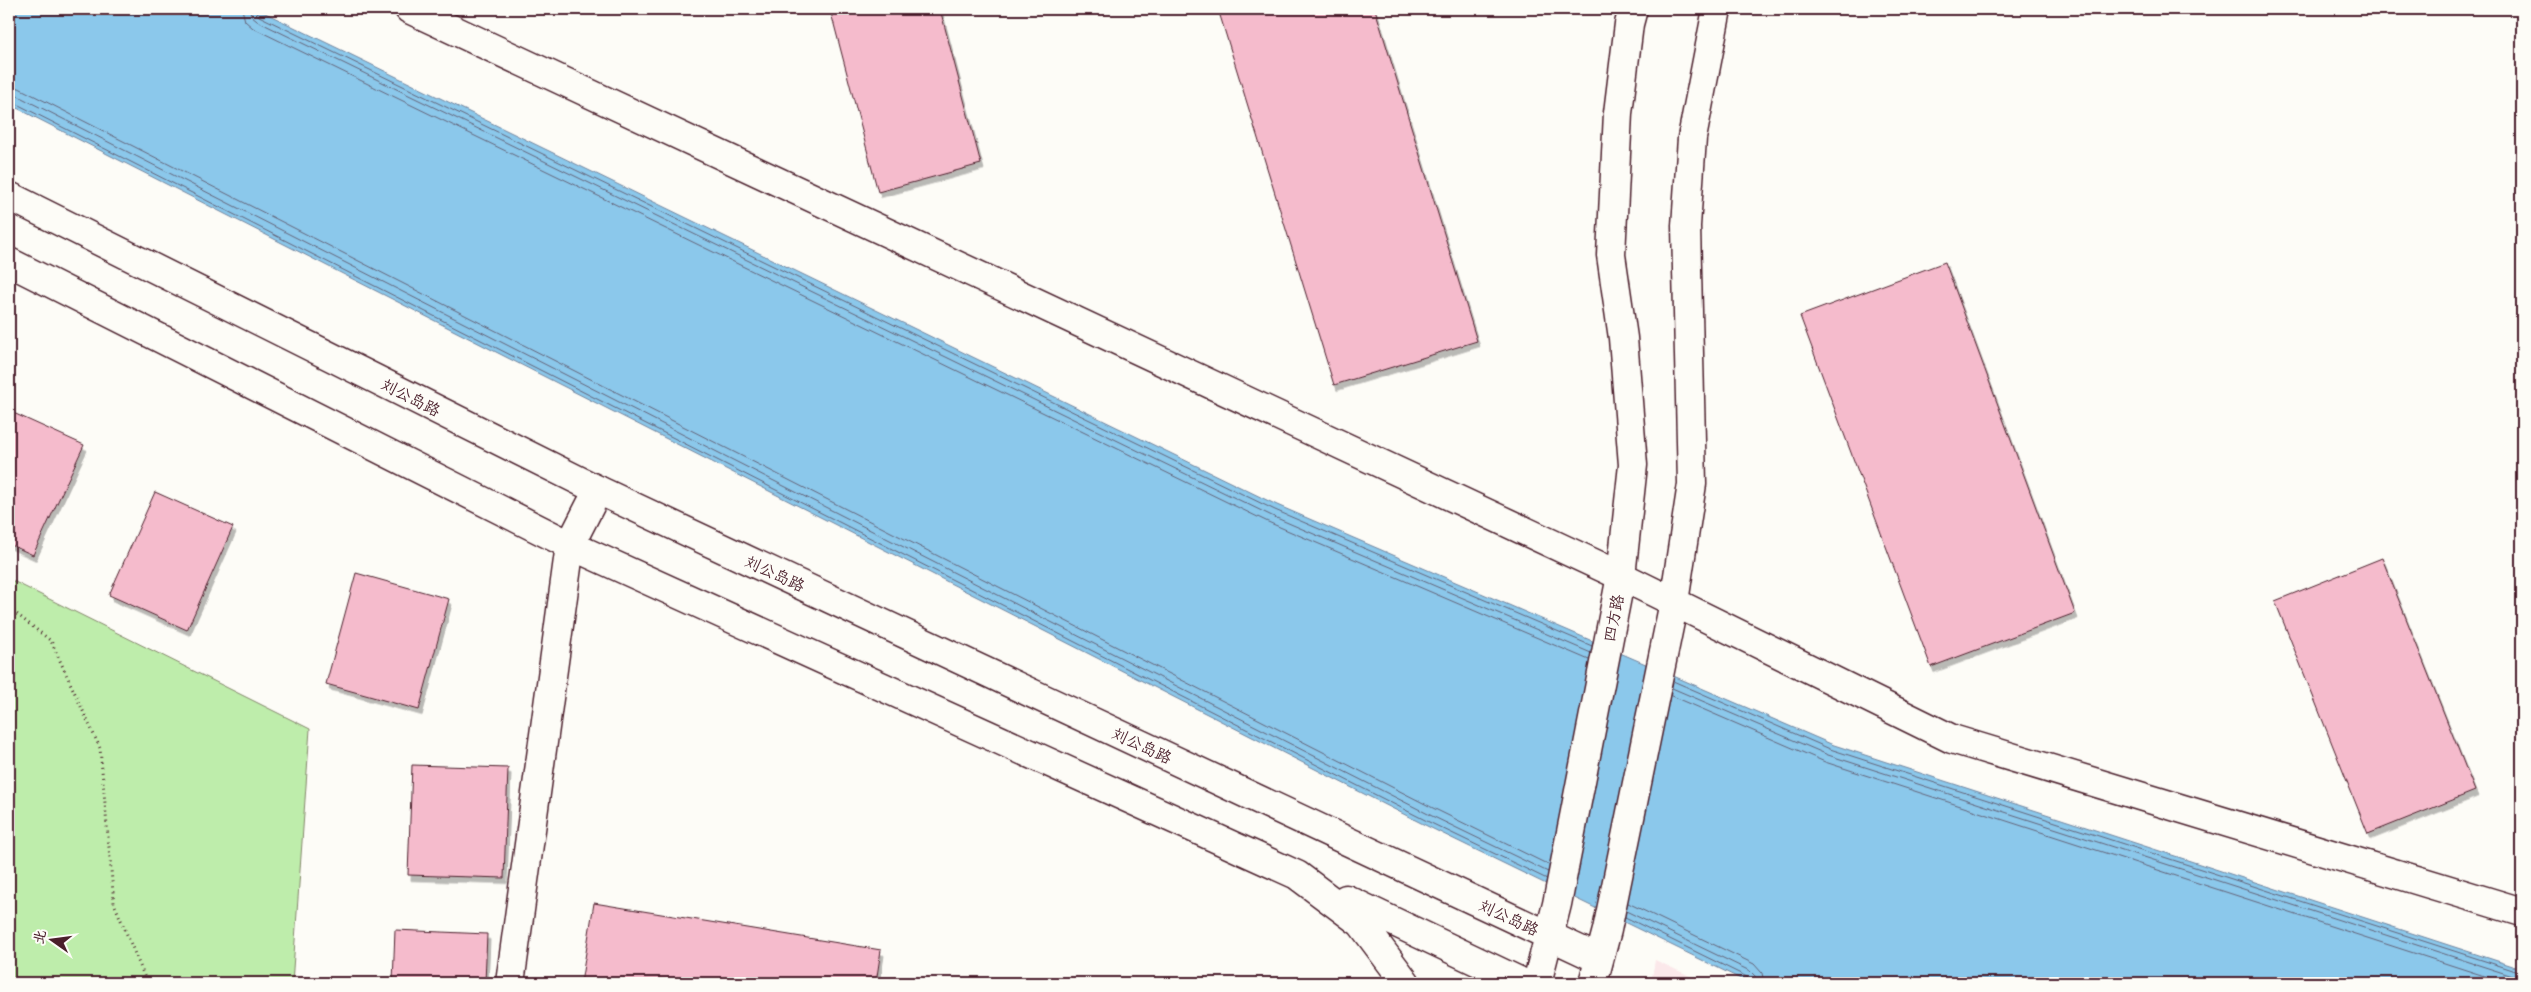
<svg xmlns="http://www.w3.org/2000/svg" width="2531" height="992" font-family="Delius,'LXGW WenKai TC',sans-serif">
<style>
.built{fill:#fbe8ea}
.green{fill:#beedab;stroke:#84866b}
.water{fill:#8bc8eb;stroke:#71849e}
.lines{fill:none;stroke-linecap:round;stroke-linejoin:round}
.shore{stroke:#646378;stroke-width:1}
.building{fill:#f5bbcc;stroke:#4a1f2b;filter:url(#shadow)}
.minor-casing{stroke:#4a1f2b;stroke-width:31}
.major-casing{stroke:#4a1f2b;stroke-width:31}
.path{stroke:#4a1f2b;stroke-width:3;stroke-dasharray:1 4;stroke-linecap:butt}
.minor{stroke:#fdfcf7;stroke-width:28}
.major{stroke:#fdfcf7;stroke-width:28}
.labels{text-anchor:middle;stroke-width:4;stroke-linejoin:round;paint-order:stroke}
.street-label{font-size:16px;fill:#4a1f2b;stroke:#fdfcf7}
</style>
<defs>
<filter id="shadow"><feDropShadow dx="3" dy="5.5" stdDeviation="0" flood-color="#0004"/></filter>
</defs>
<rect width="100%" height="100%" fill="#fdfcf7"/>
<filter id="ink" filterUnits="userSpaceOnUse"><feTurbulence type="fractalNoise" baseFrequency=".02" numOctaves="2"/><feDisplacementMap in="SourceGraphic" scale="10" xChannelSelector="R" yChannelSelector="G"/><feConvolveMatrix kernelMatrix="1 2 1 2 8 2 1 2 1" color-interpolation-filters="sRGB"/></filter>
<g filter="url(#ink)">
<!-- built -->
<path class="built" d="M1655 960 1705 983H1651Z"/>
<!-- green -->
<path class="green" d="M9 579 310 729 292 983H9Z"/>
<!-- water -->
<path class="water" d="M9 9H257L1277 505 1831 744 2522 969V983H1749L1427 826 9 104Z"/>
<g class="lines">
<!-- shore -->
<path class="shore" d="M242 9 245 21 253 28 1268 522 1589 660
M250 9 251 16 257 21 1272 516 1591 653
M256 9 259 16 1275 510 1592 646
M9 86 19 88 1435 809 1549 865
M9 93 16 95 1432 816 1548 872
M9 100 1429 822 1547 879
M1673 681 1830 749 2522 973
M1672 688 1828 755 2522 979
M1670 695 1825 762 2506 983
M1628 903 1754 964 1762 973 1764 983
M1626 911 1750 971 1755 976 1757 983
M1625 917 1747 977 1750 983"/>
</g>
<!-- building -->
<path class="building" d="M830 9H940L981 164 878 192Z
M1218 9H1375L1477 341 1334 385Z
M1945 262 2075 613 1931 667 1800 316Z
M9 411 84 445 33 555 9 544Z
M155 492 233 527 187 630 109 595Z
M2382 558 2475 791 2368 834 2275 601Z
M356 573 449 599 419 710 326 684Z
M412 765 508 768 504 878 408 875Z
M594 903 881 950 876 983H581Z
M395 930 487 934 485 983H393Z"/>
<g class="lines">
<!-- minor casing -->
<g class="minor-casing">
<path id="minor" d="M409 9 1621 576 1952 739 2522 912
M1621 576 1633 465 1623 338 1611 255 1618 113 1629 24 1633 9
M1674 602 1692 484 1686 226 1692 138 1717 9
M510 983 570 545 598 490"/>
</g>
<!-- major casing -->
<g class="major-casing">
<path id="major" d="M9 196 598 490 1599 959
M9 262 570 545 1297 875 1361 923 1406 983
M1346 899 1523 983
M1537 983 1557 904 1621 576
M1593 983 1607 930 1674 602"/>
</g>
<!-- path -->
<path class="path" d="M9 608 51 641 100 748 114 903 147 983"/>
<!-- minor -->
<use href="#minor" class="minor"/>
<!-- major -->
<use href="#major" class="major"/>
</g>
</g>
<g class="labels">
<!-- street labels -->
<g class="street-label">
<text transform="translate(411 397) rotate(27)" y="6">刘公岛路</text>
<text transform="translate(775 573) rotate(25)" y="6">刘公岛路</text>
<text transform="translate(1613 618) rotate(-79)" y="6">四方路</text>
<text transform="translate(1142 745) rotate(25)" y="6">刘公岛路</text>
<text transform="translate(1509 917) rotate(25)" y="6">刘公岛路</text>
</g>
</g>
<!-- margin -->
<rect width="2531" height="992" fill="none" stroke="#fdfcf7" stroke-width="30"/>
<rect x="15" y="15" width="2501" height="962" fill="none" stroke="#4a1f2b" stroke-width="2" filter="url(#ink)"/>
<!-- north arrow -->
<g transform="translate(52 940) rotate(284)" stroke="#fdfcf7" stroke-width="4" paint-order="stroke">
<path d="M0-4L9 19L0 12L-9 19Z" fill="#4a1f2b"/>
<text y="-8" font-size="14" font-weight="bold" text-anchor="middle" fill="#4a1f2b">北</text>
</g>
</svg>
